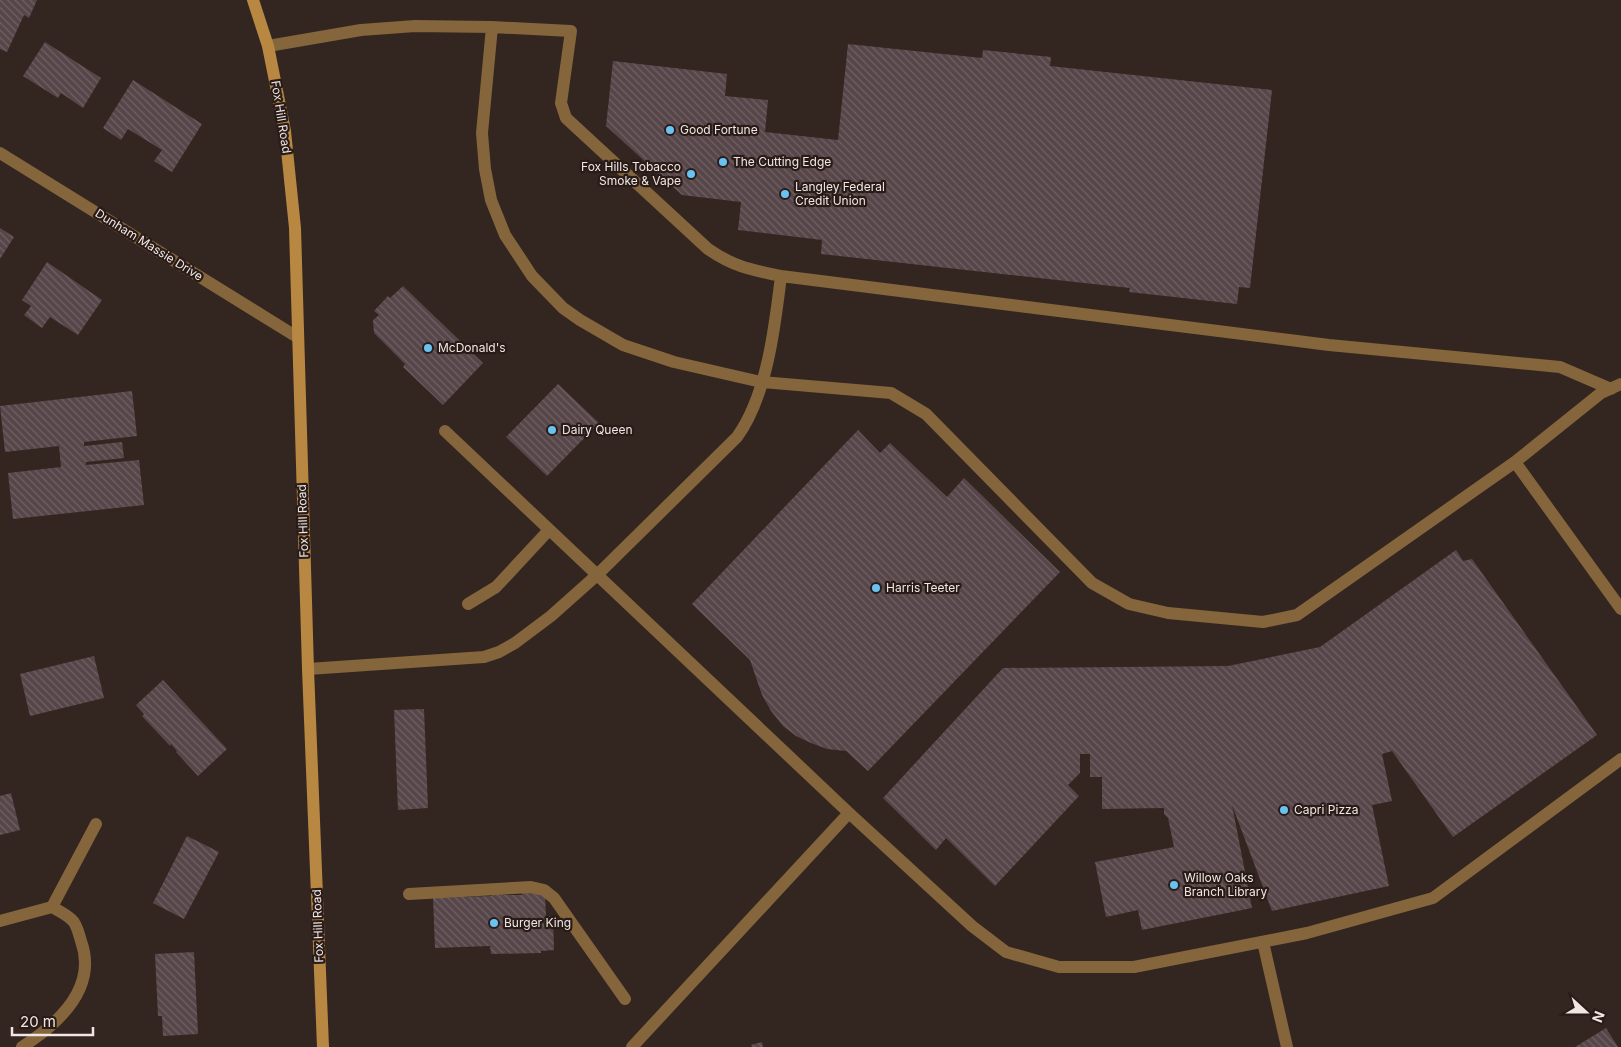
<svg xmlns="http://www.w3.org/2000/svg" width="1621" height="1047" font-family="Inter,sans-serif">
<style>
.building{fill:url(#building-back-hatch)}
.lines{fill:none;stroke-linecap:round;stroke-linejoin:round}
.lane{stroke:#84653c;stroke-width:12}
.street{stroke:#84653c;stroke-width:12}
.secondary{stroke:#b88741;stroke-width:12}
.poi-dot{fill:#69c3f1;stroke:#291b17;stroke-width:2}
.labels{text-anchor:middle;stroke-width:4.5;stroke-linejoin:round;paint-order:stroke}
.street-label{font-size:12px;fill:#f0e7e3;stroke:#291b17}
.poi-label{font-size:12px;fill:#f0e7e3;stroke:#291b17;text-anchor:start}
</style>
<defs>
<pattern id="building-back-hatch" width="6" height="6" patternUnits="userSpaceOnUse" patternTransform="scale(1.25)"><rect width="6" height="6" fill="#574649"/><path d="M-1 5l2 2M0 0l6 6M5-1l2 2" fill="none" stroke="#6f6163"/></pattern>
</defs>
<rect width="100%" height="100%" fill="#332520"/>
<!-- building -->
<path class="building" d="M0 0H37L29 18 24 15 7 52 0 49Z
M45 42 101 78 83 108 61 93 58 98 23 76Z
M848 44 982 58 983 50 1051 57 1050 66 1272 90 1250 288 1239 287 1237 304 1129 292 1130 288 821 254 822 240 738 230 741 202 682 195 606 126 613 61 727 74 725 96 768 100 765 132 838 140Z
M133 80 202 124 172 172 154 161 162 150 128 129 121 140 103 128Z
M0 228 14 237 0 259Z
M47 262 102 300 78 335 50 317 42 328 24 315 31 306 22 300Z
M403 286 483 363 443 405 403 367 405 364 374 333 373 320 379 315 374 311 388 296 390 298Z
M558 384 599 423 547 476 506 437Z
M132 391 137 436 84 442V446L122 442 124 458 86 462V465L139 460 144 505 13 519 8 473 61 467 59 446 5 452 0 406Z
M858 430 880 453 890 443 947 497 964 478 1060 572 868 771 846 751 827 749 811 743 796 736 783 726 771 711 762 695 750 660 692 604Z
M1456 550 1463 561 1472 559 1597 735 1453 837 1392 751 1382 754 1392 801 1372 805 1389 886 1272 911 1232 805 1252 908 1142 930 1138 910 1106 917 1095 862 1174 847 1168 818 1164 814V808L1102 809V777H1090V754H1080V773L1068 785 1079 796 995 886 946 838 936 850 883 798 1003 668 1228 666 1320 647Z
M94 656 104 698 30 716 20 674Z
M163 680 227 749 198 776 176 752 177 751 171 744 170 746 142 716 144 714 136 705Z
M424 709 428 808 398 810 394 710Z
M11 793 20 830 0 835V796Z
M187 836 219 852 184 919 153 903Z
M522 891H534V894H545L546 916H553L554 950 541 951V953L491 954 490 946 435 948 433 898 492 896V893H503V895H522Z
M194 952 198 1034 163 1036 162 1016H158L155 954Z
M1606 1028 1618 1047H1575Z
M762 1042 763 1047H752L751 1045Z"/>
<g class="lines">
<!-- lane -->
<path class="lane" d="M492 27 571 31 561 103 566 118 708 249C734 267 752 270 781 276L1329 345 1560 367 1611 389
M268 46 361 30 415 26 492 27 482 133 485 169 491 200 505 235 532 276 563 308 580 320 623 345 674 362 761 382 891 393 926 414 1092 583 1129 604 1168 613 1263 622 1297 615 1515 462
M1621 384 1601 393 1515 462 1621 609
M445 431 849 813 972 926 1006 952 1059 967H1134L1307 933 1433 898 1621 759
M468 604 496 587 549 530
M308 669 484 657 499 652 515 643 551 616 597 575 737 437C767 396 775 326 781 276
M409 894 531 887 544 890 554 898 625 999
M1263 942 1287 1047
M632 1047 849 813"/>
<!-- street -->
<path class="street" d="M0 153 297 337
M52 907 96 824
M0 921 52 907C59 911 67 915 72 920 77 924 79 935 81 941 98 988 58 1024 22 1047"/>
<!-- secondary -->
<path class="secondary" d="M253 0 268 46 285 131 295 228 308 669 323 1047"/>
</g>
<!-- markers -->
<g class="poi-dot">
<circle cx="670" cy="130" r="5"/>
<circle cx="723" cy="162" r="5"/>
<circle cx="691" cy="174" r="5"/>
<circle cx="785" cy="194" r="5"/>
<circle cx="428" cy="348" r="5"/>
<circle cx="552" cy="430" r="5"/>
<circle cx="876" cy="588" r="5"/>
<circle cx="1284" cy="810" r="5"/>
<circle cx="1174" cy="885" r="5"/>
<circle cx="494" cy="923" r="5"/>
</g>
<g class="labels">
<!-- street labels -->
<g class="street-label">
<text transform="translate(281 117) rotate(81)" y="4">Fox Hill Road</text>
<text transform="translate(149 245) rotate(32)" y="4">Dunham Massie Drive</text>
<text transform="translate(303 521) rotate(-92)" y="4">Fox Hill Road</text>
<text transform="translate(318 926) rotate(-92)" y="4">Fox Hill Road</text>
</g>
<!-- poi labels -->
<g class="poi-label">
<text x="680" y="134">Good Fortune</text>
<text x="733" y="166">The Cutting Edge</text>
<text x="681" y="171" text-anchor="end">Fox Hills Tobacco<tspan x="681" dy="14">Smoke &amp; Vape</tspan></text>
<text x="795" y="191">Langley Federal<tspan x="795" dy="14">Credit Union</tspan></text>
<text x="438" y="352">McDonald's</text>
<text x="562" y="434">Dairy Queen</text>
<text x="886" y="592">Harris Teeter</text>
<text x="1294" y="814">Capri Pizza</text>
<text x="1184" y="882">Willow Oaks<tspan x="1184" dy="14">Branch Library</tspan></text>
<text x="504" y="927">Burger King</text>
</g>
</g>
<!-- north arrow -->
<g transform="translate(1586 1012) rotate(111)" stroke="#291b17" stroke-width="4" paint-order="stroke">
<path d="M0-4L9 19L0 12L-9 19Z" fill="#f0e7e3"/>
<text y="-8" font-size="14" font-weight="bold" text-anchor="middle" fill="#f0e7e3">N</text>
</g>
<!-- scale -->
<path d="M12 1027v8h81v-8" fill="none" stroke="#f0e7e3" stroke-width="2.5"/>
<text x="20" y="1027" font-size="15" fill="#f0e7e3" stroke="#291b17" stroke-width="4" paint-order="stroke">20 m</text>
</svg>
